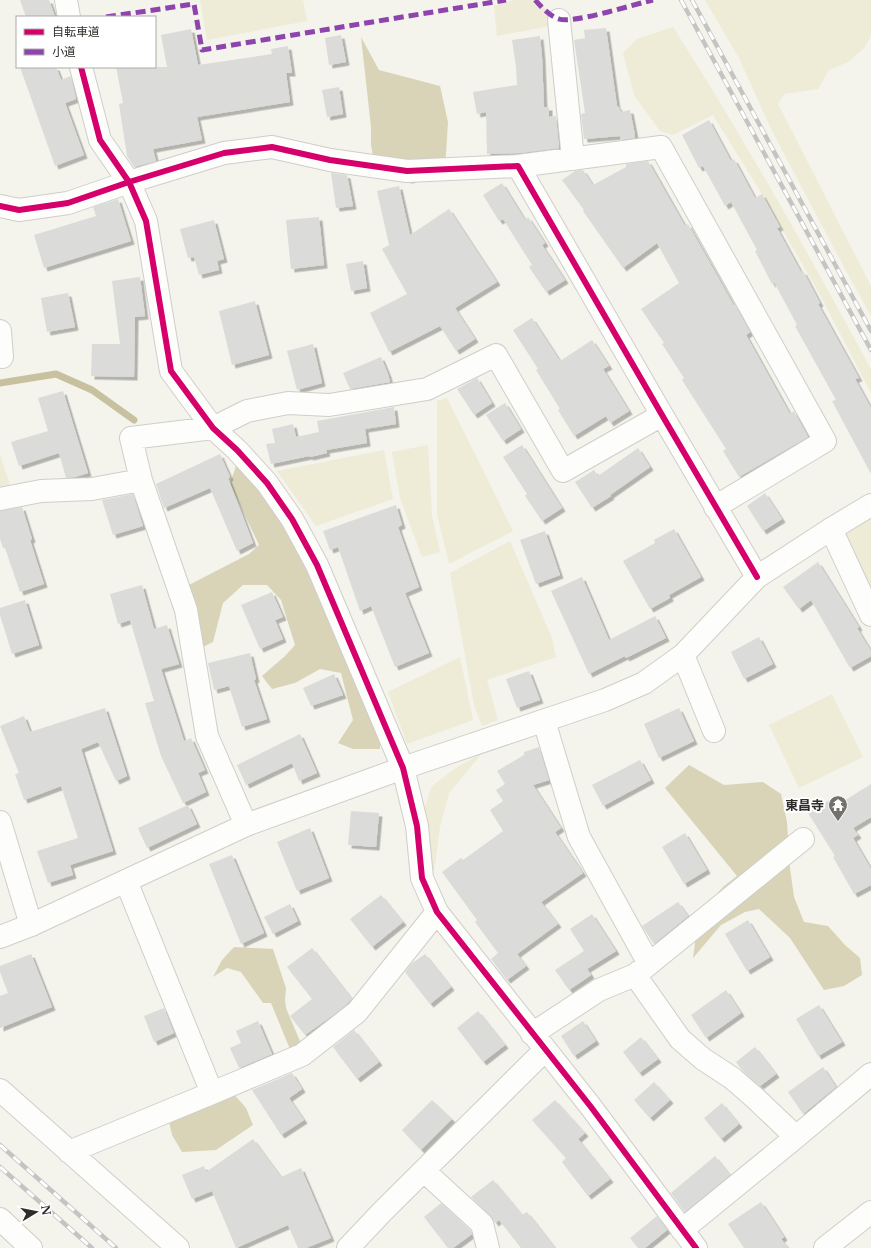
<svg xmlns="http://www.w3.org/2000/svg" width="871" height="1248" font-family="'Libre Baskerville','Noto Sans JP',serif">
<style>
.green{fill:#eeebd7}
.forest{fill:#d9d4b8}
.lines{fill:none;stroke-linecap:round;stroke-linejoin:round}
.stream{stroke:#c8c1a0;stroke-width:7}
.building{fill:#dbdbda;filter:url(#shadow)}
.minor-casing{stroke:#cfcec9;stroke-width:24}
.tertiary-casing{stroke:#cfcec9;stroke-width:24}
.minor{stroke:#fdfdfc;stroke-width:22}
.tertiary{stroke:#fdfdfc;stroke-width:22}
.rail-casing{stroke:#c4c4c3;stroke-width:4.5}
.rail{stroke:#fff;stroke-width:3;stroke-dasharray:9;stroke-linecap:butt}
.quiet{stroke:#8e44ad;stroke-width:5;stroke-dasharray:10 5;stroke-linecap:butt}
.cycleway-casing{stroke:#fff;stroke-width:8}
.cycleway{stroke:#d6006c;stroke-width:6}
.labels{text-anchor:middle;stroke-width:4;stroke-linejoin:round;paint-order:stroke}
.poi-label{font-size:13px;font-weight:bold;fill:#2e2d29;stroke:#fff;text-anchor:end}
</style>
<defs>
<filter id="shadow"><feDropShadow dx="3.5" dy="3.5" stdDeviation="0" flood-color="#0004"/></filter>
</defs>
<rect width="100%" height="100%" fill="#f4f3ec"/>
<!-- green -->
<path class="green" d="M200 0H303L307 21 207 40Z
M515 0H536L559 20 560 24 497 36 494 6Z
M705 0H871V36L864 48 848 62 829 70 818 89 784 94 778 104 871 286V316L844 267 772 131 739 58Z
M673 27C744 138 808 253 871 369V393L819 293 762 194 713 115 673 135 660 131 634 95 623 53 637 39Z
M447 398 513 531 449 564 437 514V401Z
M428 445 432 516 440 552 422 557 400 498 392 452Z
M384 450 393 499 316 526 277 471Z
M0 455 14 497 0 499Z
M871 519V615L835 537Z
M510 541 552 638 556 657 487 680 498 720 482 726 474 705 450 573Z
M460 657 473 720 407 744 388 692Z
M832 694 863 757 799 788 769 725Z
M483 752 449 793 440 827 434 872 424 836 425 806 432 786 453 770Z"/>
<!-- forest -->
<path class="forest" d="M361 37 379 70 440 86 448 122 445 169 413 184 391 178 375 166 371 145V127Z
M247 461 289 514 381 719 380 749H353L338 743 353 720 341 673 320 669 295 683 272 689 262 676 285 656 295 645 281 600 267 585H243L223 603 213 642 193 652 185 587 249 554 259 545 230 484 236 466Z
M689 765 724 785 763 782 781 794 787 822 790 868 794 897 804 922 828 926 845 945 860 958 862 975 844 986 824 990 790 938 759 909 745 912 721 925 693 958 699 913 724 886 737 876 665 788Z
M234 947 273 949 286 988 285 1000 286 1008 305 1053 294 1059 271 1003H263L241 972 227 968 213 977 222 960Z
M232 1092 246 1108 253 1125 216 1150 182 1152 172 1135 167 1112Z"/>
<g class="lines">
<!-- stream -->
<path class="stream" d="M0 383 56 374 92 390 134 420"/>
</g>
<!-- building -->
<path class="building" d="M20 0H49L55 17H26Z
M606 28 617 106H618L621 112 630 110 635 135H634L635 138 620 140V136L584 139 581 114 585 113 574 40 585 38 584 30Z
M191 29 198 65 272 54 271 49 288 46 292 73H286L290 102 197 117 202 140 153 149 156 161 134 167 127 156 119 104 123 103 116 67H167L161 35Z
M341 35 346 62 329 65 325 38Z
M540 36 542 57 544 107H549V117L556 116 559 148 520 153 487 154 486 112 477 114 473 92 517 85 516 67 512 40Z
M20 67H56L61 80 71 76 76 99 65 103 84 155 55 166Z
M339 87 343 114 327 117 322 90Z
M709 120 731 161 734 159 755 198 762 194 780 227 777 228 801 272 803 271 820 303 818 304 859 378 855 379 871 408V474L832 401 836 400 795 326 797 325 774 282 772 284 755 251 757 250 731 202 725 206 703 166 699 168 682 135Z
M648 161 685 226 688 224 734 306 735 305 750 332 746 335 790 414 794 411 808 437 739 477 723 451 726 449 682 380 684 378 662 344 664 343 641 309 679 283 657 243 623 268 583 211 584 210 562 180 575 171 583 170 593 185 626 167V164Z
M331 173 347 175 353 206 336 208Z
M502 183 525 220 528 217 545 243 542 245 565 280 546 292 529 267 532 265 503 219 499 221 483 195Z
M399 186 410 235 449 209 497 282 455 308 475 339 456 351 440 326 389 352 370 313 407 294 382 249 389 245 377 191Z
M118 199 131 241 44 268 34 235 96 216 93 207Z
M319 217 324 265 291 269 286 220Z
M214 220 224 259 217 261 219 270 199 275 194 257 188 258 180 229Z
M363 261 367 288 351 291 346 264Z
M140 277 145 316 135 317 134 377 91 376 92 344H120L112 281Z
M68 293 75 327 47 332 41 298Z
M255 301 269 355 232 365 219 311Z
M532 318 560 361 592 340 609 366 603 369 629 411 610 423 606 416 574 436 558 410 560 409 536 370 538 369 513 330Z
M313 344 322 383 297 390 287 351Z
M381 357 388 374 390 382 350 389 343 373Z
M477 378 492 403 474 415 457 389Z
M63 391 88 473 75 477 66 478 59 453 19 466 11 442 48 431 38 398Z
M505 403 521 429 503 441 486 415Z
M394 407 396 424 365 429 367 443 326 450 327 453 310 457 309 456 271 464 266 444 275 443 272 429 293 424 296 437 319 432 317 421Z
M522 445 562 508 542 521 525 496 527 494 503 457Z
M638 448 650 467 610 495 611 496 592 508 575 482 594 470 598 476Z
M220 454 230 477 228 478 253 543 237 551 210 488 164 508 156 484Z
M765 493 782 519 763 531 747 506Z
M133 494 143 526 113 535 102 500Z
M396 505 402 525 398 527 419 587 405 593 429 653 395 667 371 606 360 611 338 547 330 550 323 531Z
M22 507 32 539 30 540 44 584 20 592 5 548H3L0 539V511Z
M674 529 701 577 669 595 670 598 650 609 623 561 655 543 654 540Z
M545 531 560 575 536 584 520 540Z
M818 562 859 627 857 628 871 651V656L850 668 811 600 799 609 783 587Z
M582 577 609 640 655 616 666 638 626 658 625 656 589 674 551 591Z
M142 585 154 629 167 625 179 664 161 669 184 741 191 738 205 770 198 773 206 792 183 803 161 756 145 703 154 701 130 620 118 624 110 594Z
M272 592 283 617 275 620 283 639 260 649 241 605Z
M25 600 39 645 12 654 0 615V608Z
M759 637 773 664 744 679 731 652Z
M250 653 256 679 254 680 267 719 242 727 229 686 214 690 208 663Z
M529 671 540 700 517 708 506 679Z
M334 674 343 695 311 706 303 688Z
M105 708 127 776 116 781 98 742 81 749 113 851 70 865 73 875 48 883 37 851 78 838 61 786 24 800 15 774 19 773 0 726 24 716 30 732Z
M679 708 694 741 659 758 644 724Z
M300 734 317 773 299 781 292 763 246 785 237 765Z
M539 747 549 780 533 785 561 828 555 832 583 873 541 902 558 924 517 954 526 966 507 980 491 959 498 953 475 922 477 920 442 872 461 858 463 860 503 831 490 810 503 801 496 790 505 784 497 771 524 755V752Z
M640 760 651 780 603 806 592 785Z
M871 784V817L853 828 858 835 853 838 871 869V885L854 894 833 857 835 856 808 813 835 797 839 804Z
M188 805 197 824 147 848 138 828Z
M351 811 379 813 376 847 348 845Z
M310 828 329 878 297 891 277 842Z
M685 833 707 870 684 884 662 847Z
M232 855 264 933 241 944 209 864Z
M381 895 403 922 372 947 350 919Z
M678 902 688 916 654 944 642 926Z
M290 904 298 921 273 934 264 917Z
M592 914 616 951 587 969 591 975 569 990 555 970 584 951 570 929Z
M748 920 770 957 747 971 725 934Z
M312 948 352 999 339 1011 305 1035 290 1016 312 999 287 967Z
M31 954 52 1007 0 1028V996L8 993 0 972V966Z
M425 954 451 987 430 1004 405 972 411 964Z
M726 990 741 1013 706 1038 691 1015Z
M819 1005 842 1042 818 1056 796 1019Z
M164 1008 174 1033 154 1042 144 1016Z
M478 1011 505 1045 483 1062 457 1028Z
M258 1021 272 1054 239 1068 230 1048 241 1043 236 1031Z
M583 1021 596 1041 574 1056 561 1036Z
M354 1030 379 1062 357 1079 333 1047Z
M641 1037 658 1059 639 1073 623 1052Z
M755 1047 776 1074 760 1086 742 1070 736 1062Z
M823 1067 836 1087 803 1114 788 1092Z
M292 1073 302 1089 289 1098 304 1120 281 1135 252 1090Z
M654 1082 670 1100 650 1118 634 1100Z
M432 1100 452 1119 421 1150 402 1130Z
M555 1100 585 1133 578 1139 610 1179 588 1196 562 1162 566 1158 532 1120Z
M722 1103 739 1124 721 1139 704 1118Z
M253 1139 281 1177 301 1168 331 1238 306 1248H298L288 1225 236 1248 212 1191 192 1199 182 1175 204 1166 206 1172Z
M715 1156 730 1175 685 1212 671 1193Z
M493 1180 522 1215 527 1212 555 1248H521L499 1220 495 1223 490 1215 471 1197Z
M761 1202 784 1237 781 1239 788 1248H744L728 1224Z
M441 1203 471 1231 472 1234 453 1248H448L424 1217Z
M657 1216 667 1230 645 1248H638L630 1238Z"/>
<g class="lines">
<!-- minor casing -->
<g class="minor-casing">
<path id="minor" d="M66 0 69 17
M559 20 573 159
M81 67 100 140 129 182 146 221 171 371 213 428 237 450 267 483 292 519 317 565 403 768 417 826 422 878 437 912 591 1107 696 1248
M518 166 661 147 825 441 715 507
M0 206 19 210 68 203 129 182 224 153 272 147 330 160 407 171 518 166 662 415 757 577
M0 331 2 357
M141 480 186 610 207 736 246 825
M0 499 41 491 92 489 141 480 131 438 213 428 247 411 288 403 329 405 427 389 496 355 563 471 662 415
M831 529 871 615
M683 655 714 731
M0 822 31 925
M649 964 803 839
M635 975 680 1039 703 1059 732 1078 755 1098 796 1137
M532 1034 599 990 635 975 649 964 579 837 544 721
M0 1090 178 1248
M212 1093 302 1055 357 1012 437 912
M69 1152 212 1093 126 881
M424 1171 482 1224 488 1248
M0 1219 31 1248
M682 1230 796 1137 871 1074
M348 1248 381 1213 545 1050
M825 1248 871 1212"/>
</g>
<!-- tertiary casing -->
<g class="tertiary-casing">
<path id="tertiary" d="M0 937 31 925 246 825 403 768 605 700 644 683 683 655 757 577 831 529 871 505"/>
</g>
<!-- minor -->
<use href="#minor" class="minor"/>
<!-- tertiary -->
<use href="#tertiary" class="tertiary"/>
<!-- rail casing -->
<g class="rail-casing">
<path id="rail" d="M681 0 871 350
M692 0 871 331
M0 1145 116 1248
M0 1167 92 1248"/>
</g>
<!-- rail -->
<use href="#rail" class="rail"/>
<!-- quiet -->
<path class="quiet" d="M535 0C542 7 549 16 559 19 573 24 635 4 653 0
M106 17 194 4 202 50 506 0"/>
<!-- cycleway casing -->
<g class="cycleway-casing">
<path id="cycleway" d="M81 67 100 140 129 182 146 221 171 371 213 428 237 450 267 483 292 519 317 565 403 768 417 826 422 878 437 912 591 1107 696 1248
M0 206 19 210 68 203 129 182 224 153 272 147 330 160 407 171 518 166 662 415 757 577"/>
</g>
<!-- cycleway -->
<use href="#cycleway" class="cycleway"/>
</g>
<!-- icons -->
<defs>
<g id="temple-pin" transform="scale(1)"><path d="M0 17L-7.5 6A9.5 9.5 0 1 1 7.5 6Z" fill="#73726d" stroke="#fff"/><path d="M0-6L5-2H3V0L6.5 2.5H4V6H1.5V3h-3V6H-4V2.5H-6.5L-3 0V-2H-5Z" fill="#fff"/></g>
</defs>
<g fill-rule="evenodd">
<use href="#temple-pin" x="838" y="805"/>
</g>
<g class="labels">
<!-- poi labels -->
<g class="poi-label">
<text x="824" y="810">東昌寺</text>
</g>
</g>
<!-- legend -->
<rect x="16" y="16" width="140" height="52" fill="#ffffff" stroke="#ababa9"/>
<rect x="24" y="29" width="20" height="6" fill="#d6006c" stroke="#ababa9"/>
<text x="52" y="36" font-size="12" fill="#2e2d29">自転車道</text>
<rect x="24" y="49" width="20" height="6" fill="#8e44ad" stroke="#ababa9"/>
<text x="52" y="56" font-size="12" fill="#2e2d29">小道</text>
<!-- north arrow -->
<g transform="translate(36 1212) rotate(80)" stroke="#ffffff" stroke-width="3" paint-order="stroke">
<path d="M0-3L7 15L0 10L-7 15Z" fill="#2e2d29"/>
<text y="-6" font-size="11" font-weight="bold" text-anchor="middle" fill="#2e2d29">N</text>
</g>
</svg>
